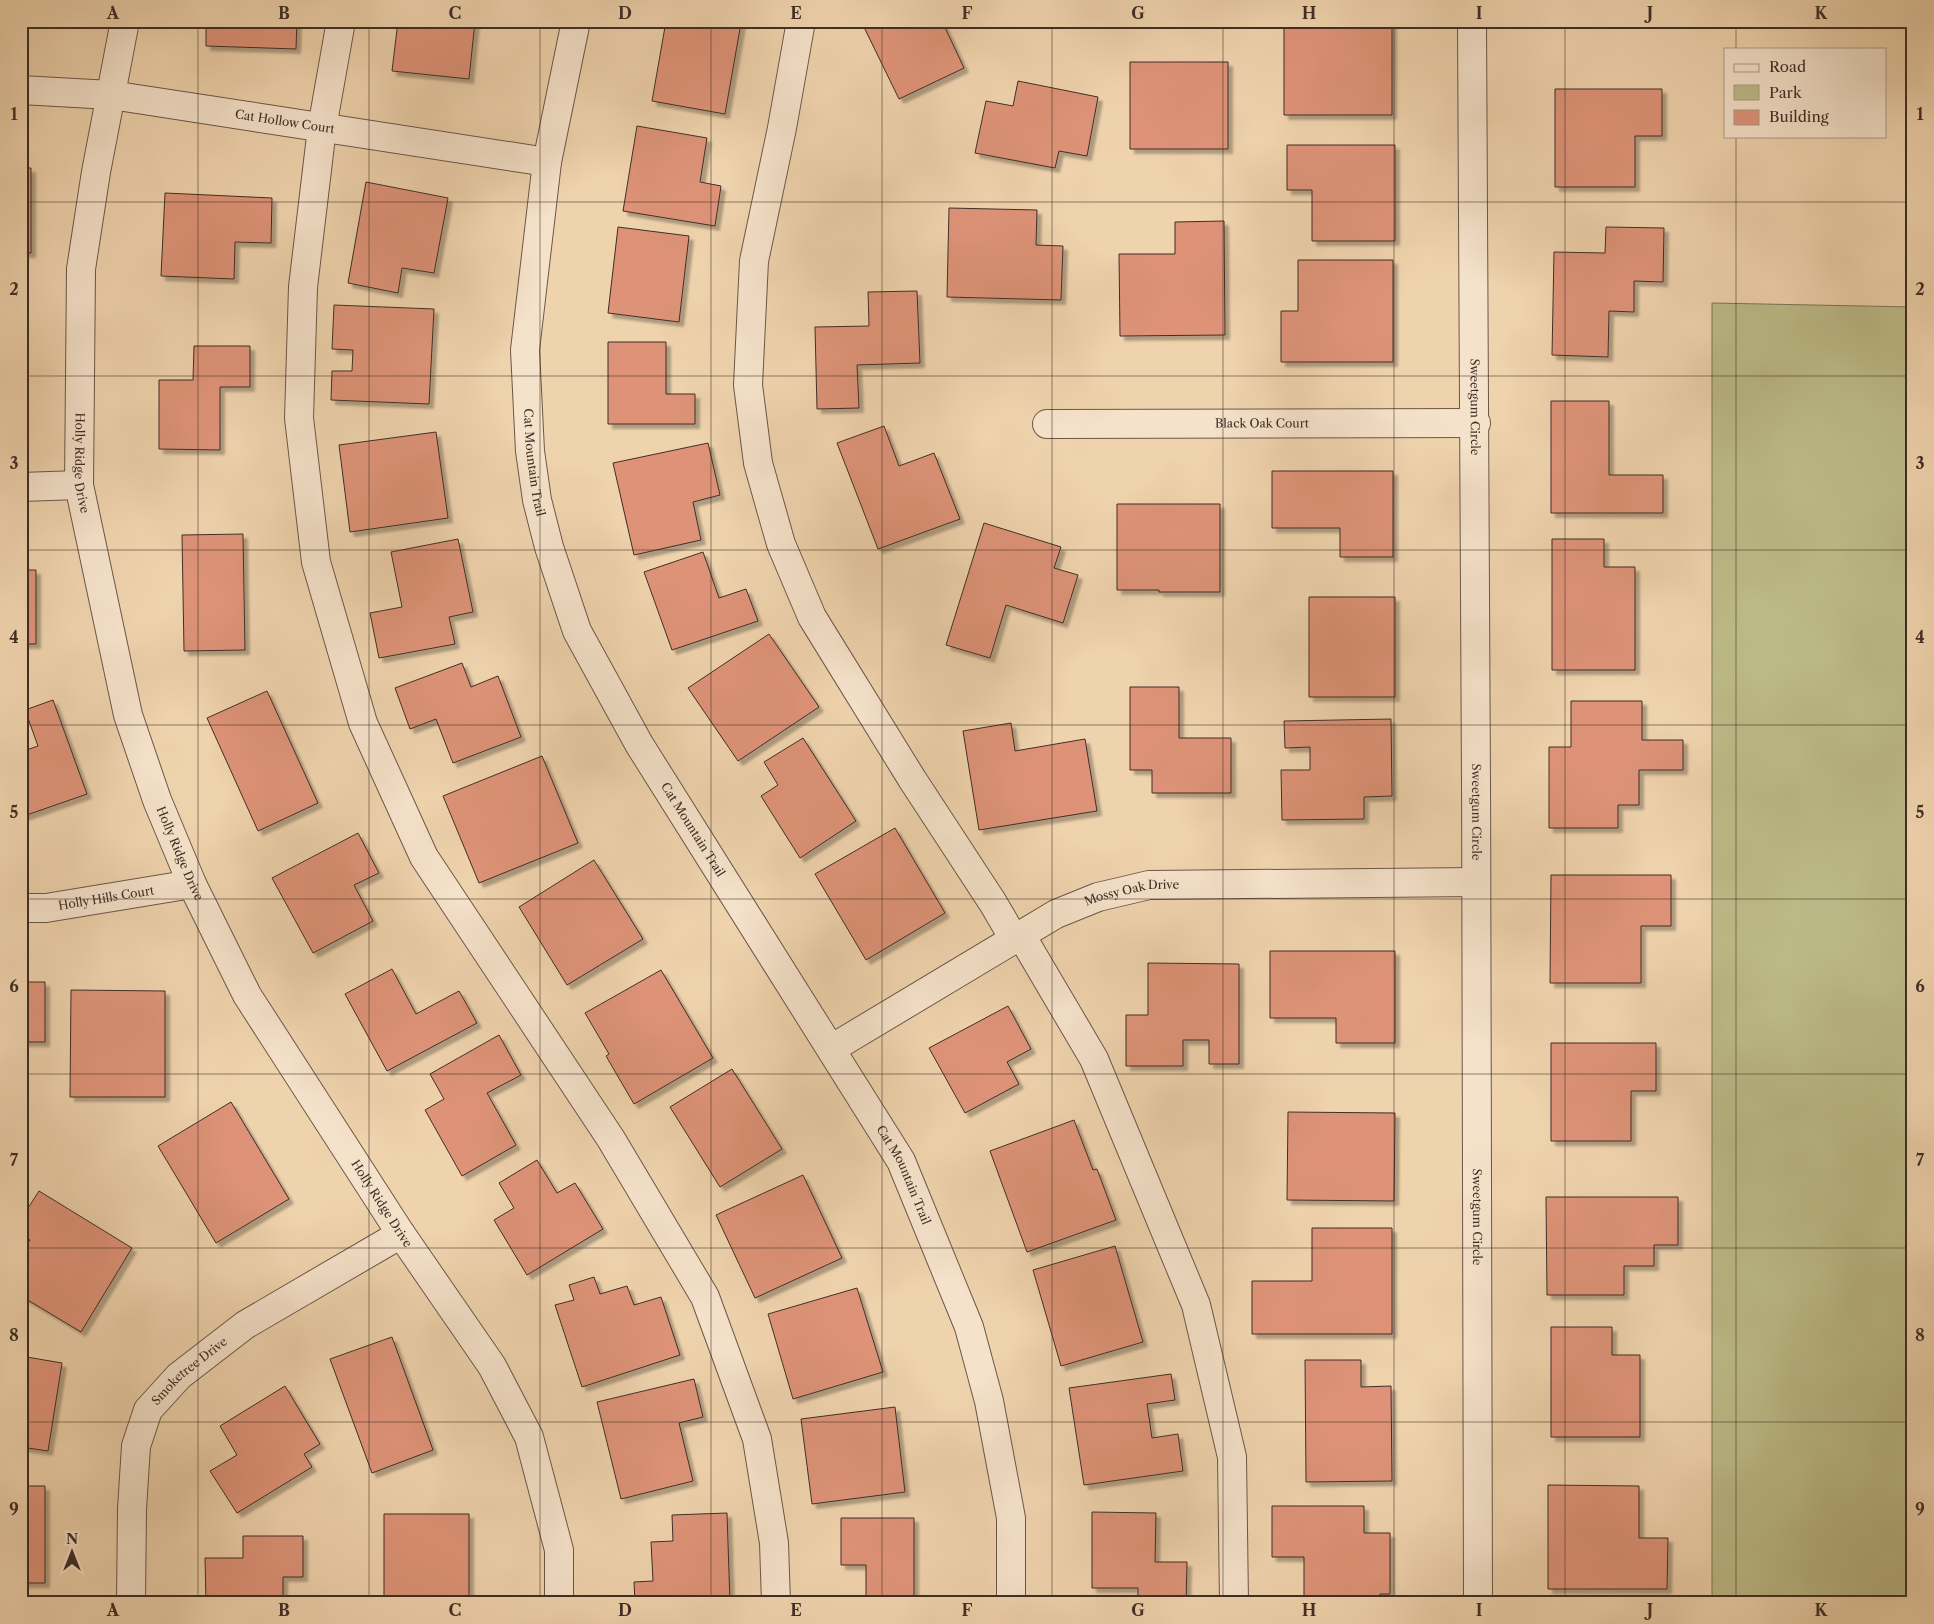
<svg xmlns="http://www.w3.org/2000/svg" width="1934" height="1624" font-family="'Libre Caslon Text',serif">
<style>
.green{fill:#bcbb88;stroke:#7e7458}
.building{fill:#de9378;stroke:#3f2e27;filter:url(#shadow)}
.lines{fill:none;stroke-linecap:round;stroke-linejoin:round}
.minor-casing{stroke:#6b5748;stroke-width:30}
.minor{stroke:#f5e2ca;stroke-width:28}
.grid{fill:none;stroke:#3f2e27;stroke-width:1;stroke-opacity:0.55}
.labels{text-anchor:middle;stroke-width:4.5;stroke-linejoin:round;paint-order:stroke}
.street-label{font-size:12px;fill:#3f2e27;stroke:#f5e2ca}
.neatline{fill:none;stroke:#3f2e27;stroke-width:2}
.grid-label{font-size:16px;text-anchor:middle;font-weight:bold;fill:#3f2e27}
</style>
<defs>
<filter id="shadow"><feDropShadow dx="4.5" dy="4.5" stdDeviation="1" flood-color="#0004"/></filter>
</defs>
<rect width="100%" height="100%" fill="#efd3ad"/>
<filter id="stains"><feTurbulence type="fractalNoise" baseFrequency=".004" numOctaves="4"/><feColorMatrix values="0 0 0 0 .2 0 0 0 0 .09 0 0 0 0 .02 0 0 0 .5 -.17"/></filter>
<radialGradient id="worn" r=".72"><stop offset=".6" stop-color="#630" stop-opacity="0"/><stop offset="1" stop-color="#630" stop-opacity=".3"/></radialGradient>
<!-- green -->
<path class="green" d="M1712 303 1913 307V1603H1712Z"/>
<!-- building -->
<path class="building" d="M206 21H297L296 49 206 46Z
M398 21H475L469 79 392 71Z
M666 21H731L741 23 725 114 652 101Z
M861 21H942L964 68 899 99Z
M1284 21H1392V115H1284Z
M1130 62H1228V149H1130Z
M1018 81 1098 97 1087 156 1059 151 1055 168 975 153 986 101 1013 106Z
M1555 89H1662V136H1635V187H1555Z
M637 126 707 138 700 182 721 186 715 226 623 211Z
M1287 145H1395V241H1312V190H1287Z
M21 168H31V253H21Z
M366 182 448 198 434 273 402 268 398 293 348 283Z
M165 193 272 198 271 243 235 242 234 279 161 276Z
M949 208 1037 210 1036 245 1063 246 1061 300 947 297Z
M1224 221 1225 335 1120 336 1119 254H1175V222Z
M618 227 689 236 679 322 608 313Z
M1606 227 1664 228 1663 282 1634 281V312L1609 311 1608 357 1552 355 1554 252 1605 253Z
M1298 260H1393V362H1281V311H1298Z
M917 291 920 363 857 365 859 408 817 409 815 327 869 326 868 292Z
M334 305 434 309 429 404 331 400 332 371H352L353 350 332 349Z
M608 342H666V394H695V424H608Z
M194 346H250V387H220V450L159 449V380H193Z
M1551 401H1609V475H1663V513H1551Z
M884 426 899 466 934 453 960 519 878 549 837 443Z
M436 432 448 518 350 532 339 445Z
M708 443 720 495 693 502 701 540 634 555 613 463Z
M1272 471H1393V557H1340V528H1272Z
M1117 504H1220V592H1159V590H1117Z
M984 523 1061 547 1054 568 1078 575 1063 623 1006 605 990 658 946 645Z
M243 534 245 650 184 651 182 535Z
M458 539 473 612 449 617 455 644 379 658 370 613 402 607 391 552Z
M1552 539H1604V567H1635V670H1552Z
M703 552 719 598 746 589 758 621 672 650 644 572Z
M21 570H36V644H21Z
M1309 597H1395V697H1309Z
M769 634 819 707 738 761 688 688Z
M462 663 471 687 498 676 521 737 453 763 436 719 410 729 395 688Z
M1130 687H1179V738H1231V793H1152V770H1130Z
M267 691 318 803 258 831 207 718Z
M53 700 87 794 21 817V752L38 746 25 710Z
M1571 701H1642V740H1683V770H1639V805H1618V828H1549V747H1571Z
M1391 719 1392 796 1364 797V819L1282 820 1281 770H1310V747L1285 748 1284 721Z
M1011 723 1015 751 1085 739 1097 811 979 830 963 731Z
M803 738 856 821 800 858 761 796 778 785 764 762Z
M542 756 578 843 479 883 443 796Z
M895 828 945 913 866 960 815 874Z
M358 833 379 873 354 885 373 921 313 953 272 878Z
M594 860 643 939 567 985 519 907Z
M1551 875H1671V926H1641V983H1550Z
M1270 951H1395V1043H1336V1018H1270Z
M1148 963 1239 964V1064H1209V1040H1183V1066H1126V1015H1148Z
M392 969 416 1014 459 991 477 1023 387 1071 345 994Z
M661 970 713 1058 634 1104 606 1056 609 1054 585 1013Z
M21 982H45V1042H21Z
M71 990 165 991V1097H70Z
M1008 1006 1031 1049 1007 1062 1019 1084 965 1113 929 1048Z
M499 1035 521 1075 487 1093 516 1145 462 1176 425 1110 444 1099 430 1074Z
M1551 1043H1656V1091H1631V1141H1551Z
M732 1069 782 1149 720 1187 670 1107Z
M231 1102 289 1199 216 1243 158 1146Z
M1288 1112 1395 1113 1394 1201 1287 1200Z
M1074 1120 1093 1170 1097 1169 1116 1220 1027 1252 990 1151Z
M537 1160 557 1193 575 1183 603 1229 527 1275 494 1220 514 1208 499 1183Z
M803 1175 842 1258 755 1298 716 1215Z
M39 1191 132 1248 81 1332 21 1296V1254L30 1240 21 1235V1219Z
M1546 1197H1678V1245H1654V1266H1624V1295H1547Z
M1312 1228H1392V1334H1252V1281H1312Z
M1115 1246 1143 1342 1061 1366 1033 1270Z
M594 1277 600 1294 627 1286 634 1305 661 1297 680 1355 582 1387 555 1305 574 1300 569 1285Z
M857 1288 883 1372 793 1399 768 1314Z
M1551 1327H1612V1355H1640V1437H1551Z
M392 1337 433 1450 372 1473 330 1359Z
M21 1356 62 1363 48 1451 21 1447Z
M1305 1360H1361V1387L1391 1386 1392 1481 1306 1482Z
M1171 1374 1175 1400 1147 1404 1152 1438 1178 1434 1183 1471 1084 1485 1069 1388Z
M694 1379 703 1417 679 1423 693 1481 621 1499 597 1402Z
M285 1386 320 1444 304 1454 312 1467 237 1513 210 1471 237 1455 220 1426Z
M895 1407 905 1492 812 1504 801 1419Z
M1548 1485 1639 1486V1538H1668L1667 1589H1548Z
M21 1486H45V1583H21Z
M1272 1506H1364V1533H1390V1594H1380V1603H1304V1557H1272Z
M1092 1512 1156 1513 1155 1562H1187L1186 1603H1138V1588H1092Z
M727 1513 730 1603H635L634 1582 653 1581 651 1542 673 1541 672 1515Z
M384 1514H469V1603H384Z
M841 1518H914V1603H866V1565H841Z
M243 1536H303V1577H283V1603H206L205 1558H243Z"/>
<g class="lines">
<!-- minor casing -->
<g class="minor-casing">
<g id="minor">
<path id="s1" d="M125 21 96 172 81 269 79 485 128 715 157 800 192 884 247 995 401 1234 492 1366 529 1437 559 1550V1603"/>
<path d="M341 21 322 128 303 287 299 418 316 562 363 723 424 857 611 1139 705 1297 757 1439 774 1543 776 1603"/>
<path id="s2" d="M576 21 547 162 525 350 530 451 537 500 549 547 577 631 639 744 901 1161 969 1327 989 1401 1011 1518V1603"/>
<path d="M801 21 782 128 754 261 748 385 758 463 781 544 812 617 912 779 993 903 1014 939"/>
<path id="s3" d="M1472 21C1477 548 1476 1076 1478 1603"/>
<path id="s4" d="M21 90 111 95 547 162"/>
<path id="s5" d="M1047 424 1476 423"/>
<path d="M21 487 79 485"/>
<path id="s6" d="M21 908H46L192 884"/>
<path d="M1021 935 1094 1059 1196 1305 1232 1457 1234 1603"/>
<path id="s7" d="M831 1049 1056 914 1098 897 1149 885 1475 882"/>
<path id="s8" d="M131 1603 132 1509 136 1446 148 1410 179 1376 245 1325 401 1234"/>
</g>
</g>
<!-- minor -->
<use href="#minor" class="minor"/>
</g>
<!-- grid -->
<path class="grid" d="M198 21V1603M369 21V1603M540 21V1603M711 21V1603M882 21V1603M1052 21V1603M1223 21V1603M1394 21V1603M1565 21V1603M1736 21V49M1736 136V1603M21 202H1913M21 376H1913M21 550H1913M21 725H1913M21 899H1913M21 1074H1913M21 1248H1913M21 1422H1913"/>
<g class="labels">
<!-- street labels -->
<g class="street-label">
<text dy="4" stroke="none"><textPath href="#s4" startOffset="266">Cat Hollow Court</textPath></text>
<text dy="4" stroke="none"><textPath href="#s3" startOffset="386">Sweetgum Circle</textPath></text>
<text dy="4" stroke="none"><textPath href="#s5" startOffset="215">Black Oak Court</textPath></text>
<text dy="4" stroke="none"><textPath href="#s2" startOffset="446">Cat Mountain Trail</textPath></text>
<text dy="4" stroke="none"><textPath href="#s1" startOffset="446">Holly Ridge Drive</textPath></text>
<text dy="4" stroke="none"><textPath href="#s3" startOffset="791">Sweetgum Circle</textPath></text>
<text dy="4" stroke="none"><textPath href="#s2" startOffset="851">Cat Mountain Trail</textPath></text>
<text dy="4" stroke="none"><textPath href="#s1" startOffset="851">Holly Ridge Drive</textPath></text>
<text dy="4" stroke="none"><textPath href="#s7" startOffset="342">Mossy Oak Drive</textPath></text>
<text dy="4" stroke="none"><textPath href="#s6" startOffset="86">Holly Hills Court</textPath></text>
<text dy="4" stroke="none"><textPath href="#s2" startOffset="1256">Cat Mountain Trail</textPath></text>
<text dy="4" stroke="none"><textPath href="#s1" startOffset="1256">Holly Ridge Drive</textPath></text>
<text dy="4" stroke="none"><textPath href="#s3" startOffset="1196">Sweetgum Circle</textPath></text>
<text dy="4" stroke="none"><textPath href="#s8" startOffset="252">Smoketree Drive</textPath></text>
</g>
</g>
<!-- margin -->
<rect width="1934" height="1624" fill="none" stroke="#efd3ad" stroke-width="55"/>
<!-- legend -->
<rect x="1724" y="48" width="162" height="90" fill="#f5e2ca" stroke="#ac9a89"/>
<rect x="1734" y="64" width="25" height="8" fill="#f5e2ca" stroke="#ac9a89"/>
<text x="1769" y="72" font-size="15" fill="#3f2e27">Road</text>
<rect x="1734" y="85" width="25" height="15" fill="#bcbb88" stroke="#ac9a89"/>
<text x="1769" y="98" font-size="15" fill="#3f2e27">Park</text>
<rect x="1734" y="110" width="25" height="15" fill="#de9378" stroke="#ac9a89"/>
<text x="1769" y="122" font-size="15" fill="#3f2e27">Building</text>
<!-- north arrow -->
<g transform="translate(72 1552)" stroke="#f5e2ca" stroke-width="4" paint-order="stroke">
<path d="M0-4L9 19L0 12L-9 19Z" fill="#3f2e27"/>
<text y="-8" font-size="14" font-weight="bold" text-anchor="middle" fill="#3f2e27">N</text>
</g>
<rect x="28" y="28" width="1878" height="1568" class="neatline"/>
<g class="grid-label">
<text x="113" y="19">A</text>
<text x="284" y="19">B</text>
<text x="455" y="19">C</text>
<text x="625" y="19">D</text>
<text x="796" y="19">E</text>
<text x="967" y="19">F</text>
<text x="1138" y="19">G</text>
<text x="1309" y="19">H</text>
<text x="1479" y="19">I</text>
<text x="1650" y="19">J</text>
<text x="1821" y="19">K</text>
<text x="14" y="120">1</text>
<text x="1920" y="120">1</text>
<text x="14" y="295">2</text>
<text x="1920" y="295">2</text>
<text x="14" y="469">3</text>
<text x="1920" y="469">3</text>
<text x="14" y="643">4</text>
<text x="1920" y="643">4</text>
<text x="14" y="818">5</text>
<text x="1920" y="818">5</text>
<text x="14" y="992">6</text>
<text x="1920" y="992">6</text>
<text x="14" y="1166">7</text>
<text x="1920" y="1166">7</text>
<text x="14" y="1341">8</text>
<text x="1920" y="1341">8</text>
<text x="14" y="1515">9</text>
<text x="1920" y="1515">9</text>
<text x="113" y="1616">A</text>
<text x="284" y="1616">B</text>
<text x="455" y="1616">C</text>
<text x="625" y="1616">D</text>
<text x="796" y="1616">E</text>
<text x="967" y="1616">F</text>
<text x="1138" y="1616">G</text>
<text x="1309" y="1616">H</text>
<text x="1479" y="1616">I</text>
<text x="1650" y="1616">J</text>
<text x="1821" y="1616">K</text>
</g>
<rect width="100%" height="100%" filter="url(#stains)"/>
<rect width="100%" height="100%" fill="url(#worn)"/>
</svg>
